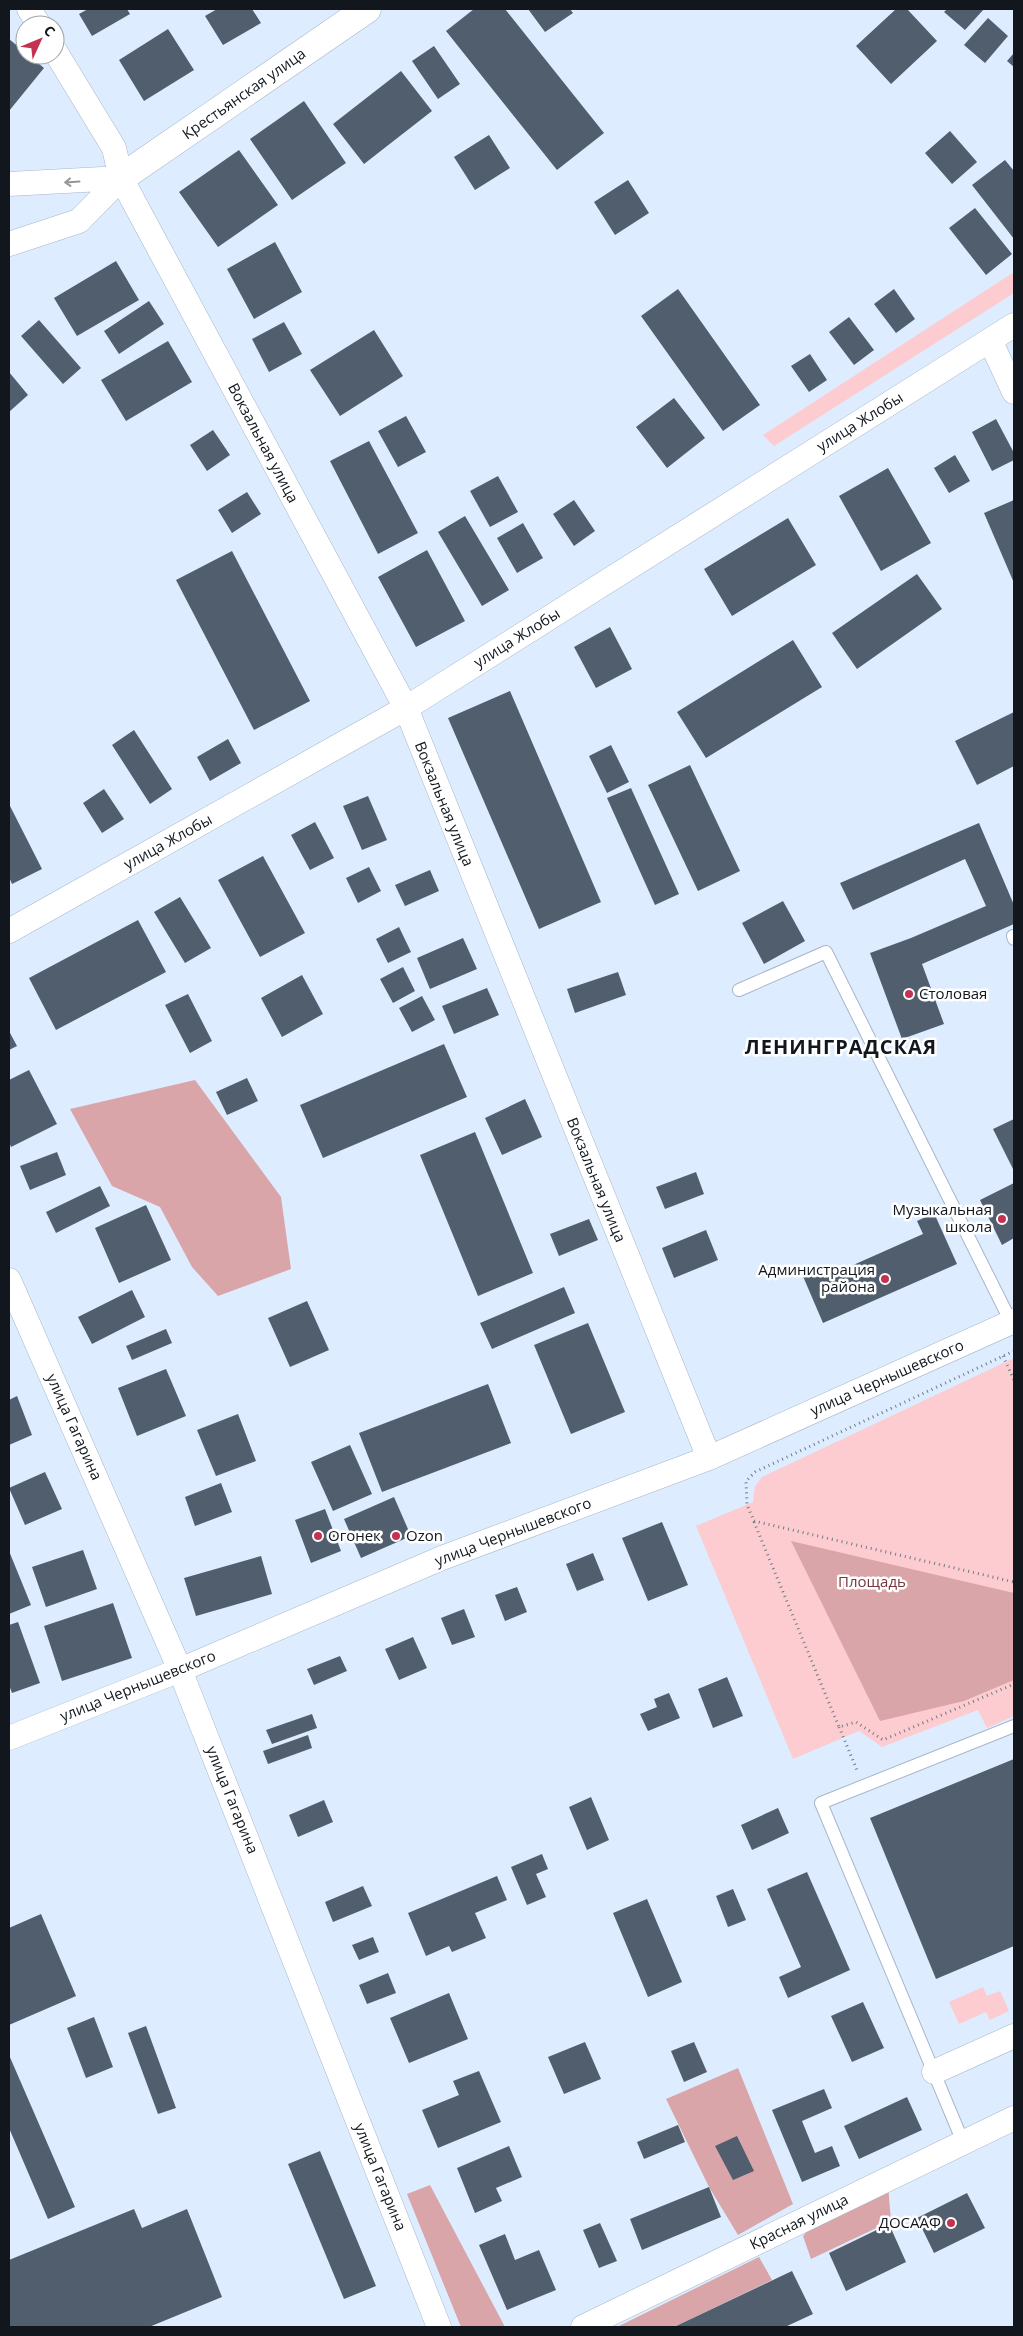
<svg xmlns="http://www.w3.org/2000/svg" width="1023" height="2336" font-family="'Open Sans',sans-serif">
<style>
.green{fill:#fdccd0}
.forest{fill:#daa5a9}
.building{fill:#515e6d}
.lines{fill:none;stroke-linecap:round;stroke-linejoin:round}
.lane-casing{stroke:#a7b6c8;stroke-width:14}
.street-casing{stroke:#a7b6c8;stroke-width:25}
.secondary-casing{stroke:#a7b6c8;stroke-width:29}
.path{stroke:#707b86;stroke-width:3;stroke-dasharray:1 4;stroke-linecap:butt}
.lane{stroke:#fff;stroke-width:12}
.street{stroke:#fff;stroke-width:24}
.secondary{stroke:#fff;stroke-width:28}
.oneway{stroke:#949799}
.poi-dot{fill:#c33351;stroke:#fff;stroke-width:2}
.labels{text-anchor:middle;stroke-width:5;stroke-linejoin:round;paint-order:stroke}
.street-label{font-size:15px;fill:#11171d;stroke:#fff}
.poi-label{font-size:15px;fill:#11171d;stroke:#fff;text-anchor:start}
.park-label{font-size:15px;fill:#77353e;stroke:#fff}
.district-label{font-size:20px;font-weight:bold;letter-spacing:1px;fill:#11171d;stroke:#fff}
</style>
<rect width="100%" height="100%" fill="#ddedff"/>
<!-- green -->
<path class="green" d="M1014 272V293L774 446 763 435Z
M1014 1358V1716L987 1728 978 1710 882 1747 859 1731 793 1759 696 1526 753 1502 755 1486 762 1477Z
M983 1987 987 1996 1000 1991 1009 2011 990 2020 986 2012 959 2024 949 2002Z"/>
<!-- forest -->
<path class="forest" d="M195 1080 281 1197 291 1269 218 1296 192 1267 160 1207 112 1186 70 1109Z
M791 1541 1014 1593V1680L964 1701 880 1721Z
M738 2068 793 2204 738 2235 709 2187 666 2099Z
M430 2185 505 2327H461L407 2194Z
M888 2185 891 2221 811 2259 803 2236 818 2219Z
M759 2257 772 2280 674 2327H617Z"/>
<!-- building -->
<path class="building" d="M88 9H127L130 14 92 36 79 14Z
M217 9H252L261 23 223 45 205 16Z
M474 9H505L604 133 557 170 446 31Z
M528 9H570L573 13 545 32Z
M896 9H907L937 41 891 84 856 46Z
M947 9H984L965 30 944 12Z
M988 18 1008 36 985 63 964 45Z
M168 29 194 70 144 101 119 60Z
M9 39 25 52V55H28L44 68 9 111Z
M434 46 460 84 438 99 412 61Z
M1014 53V67L1007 61Z
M401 71 432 111 364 164 333 124Z
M304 101 346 163 292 200 250 139Z
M950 131 977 162 952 184 925 153Z
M489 135 510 168 475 190 454 157Z
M239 150 278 205 218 247 179 192Z
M1005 160 1014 171V239L972 185Z
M628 180 649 213 615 235 594 202Z
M975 208 1012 254 986 275 949 228Z
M275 242 302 292 254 319 227 269Z
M116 261 139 300 77 336 54 298Z
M678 289 760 405 723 431 641 316Z
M894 289 915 319 896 333 874 304Z
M149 301 164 324 119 354 104 331Z
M849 317 874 350 854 365 829 332Z
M39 320 81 368 63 384 21 336Z
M284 322 302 354 269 372 252 339Z
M374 330 403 376 340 416 310 370Z
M168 341 192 382 126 421 101 380Z
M810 354 827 380 809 392 791 366Z
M9 372 28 395 9 412Z
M674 398 705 438 667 468 636 427Z
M406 416 426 452 398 467 378 431Z
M996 419 1014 453V460L992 471 972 432Z
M213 430 230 455 207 471 190 445Z
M369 441 418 533 378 554 330 461Z
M955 455 970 481 949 493 934 468Z
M888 468 931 543 881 571 839 496Z
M498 476 518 512 490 527 470 491Z
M247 492 261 514 232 533 218 510Z
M574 500 595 531 574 546 553 514Z
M1014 500V583L984 513Z
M465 516 509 590 482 606 438 532Z
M788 518 816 565 732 616 704 569Z
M523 523 543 558 517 573 497 538Z
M427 550 465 621 416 647 378 577Z
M232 551 310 701 254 730 176 580Z
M917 574 942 609 857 669 832 633Z
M610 627 632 669 596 688 574 647Z
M793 640 822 687 706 758 677 712Z
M510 691 601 902 539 929 448 718Z
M1014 712V766L977 785 955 741Z
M134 730 172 789 150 804 112 745Z
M228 739 241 763 210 781 197 757Z
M611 745 629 782 607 793 589 756Z
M690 765 740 871 698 891 648 785Z
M631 788 679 894 655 905 607 798Z
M104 789 124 819 102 833 83 803Z
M368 796 387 840 362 850 343 806Z
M9 804 42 869 12 884 9 877Z
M315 822 334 858 310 870 291 835Z
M979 823 1014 905V924L922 964 944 1024 902 1039 870 953 911 938 986 906 965 859 853 910 840 883Z
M263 856 305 933 260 957 218 880Z
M369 867 381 891 358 903 346 878Z
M430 870 439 891 405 906 395 885Z
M180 897 211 948 185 963 154 912Z
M783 901 805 941 764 964 742 923Z
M138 920 166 972 56 1030 29 978Z
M399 927 411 952 388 963 376 939Z
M463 938 477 969 430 989 417 958Z
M403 967 415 991 393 1003 380 979Z
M618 972 626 995 575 1013 567 989Z
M302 975 323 1014 282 1037 261 998Z
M487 988 499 1015 454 1034 442 1006Z
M188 994 212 1041 190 1053 165 1005Z
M422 996 435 1020 412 1032 399 1008Z
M9 1031 17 1046 9 1050Z
M444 1044 467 1097 323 1158 300 1105Z
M29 1070 57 1124 11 1147 9 1142V1080Z
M247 1078 258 1101 227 1115 216 1092Z
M525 1099 542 1137 502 1155 485 1118Z
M1014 1119V1171L993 1129Z
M475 1132 533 1273 478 1296 420 1155Z
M57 1152 66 1175 30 1190 20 1166Z
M696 1172 704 1194 665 1209 656 1187Z
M1014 1183V1238L1002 1245 980 1200Z
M100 1186 110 1206 56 1233 46 1212Z
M146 1205 171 1260 119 1283 95 1228Z
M934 1213 957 1264 823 1323 802 1274 819 1267 824 1278 923 1234 917 1221Z
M589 1219 598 1240 559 1256 550 1234Z
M706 1230 718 1260 674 1278 662 1248Z
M564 1287 575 1313 492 1349 480 1323Z
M132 1290 145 1317 92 1344 78 1317Z
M307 1301 329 1350 290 1367 268 1318Z
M588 1323 625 1412 571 1434 534 1345Z
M166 1329 172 1343 132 1360 126 1346Z
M166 1369 186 1416 137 1436 118 1388Z
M488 1384 511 1443 382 1492 359 1433Z
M17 1396 32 1435 9 1445V1400Z
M238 1414 256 1461 216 1476 197 1430Z
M350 1445 372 1494 333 1511 311 1462Z
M45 1472 62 1509 25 1525 9 1488Z
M221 1483 232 1512 195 1526 185 1497Z
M394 1497 411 1536 361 1558 344 1519Z
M325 1509 341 1551 311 1563 295 1520Z
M662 1522 688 1585 648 1601 622 1538Z
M83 1550 97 1589 46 1607 32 1567Z
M9 1551 31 1605 9 1614Z
M593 1553 604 1580 577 1591 566 1564Z
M261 1556 272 1594 196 1616 184 1578Z
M517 1587 527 1612 505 1621 495 1595Z
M113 1603 132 1658 62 1681 44 1626Z
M464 1609 475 1637 452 1645 441 1618Z
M18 1622 40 1683 12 1693 9 1685V1625Z
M413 1637 427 1668 399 1680 385 1649Z
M340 1656 347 1671 314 1685 307 1669Z
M727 1677 743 1716 713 1728 698 1689Z
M669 1693 680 1718 648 1731 640 1714 657 1707 654 1699Z
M312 1714 317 1728 272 1744 266 1730Z
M308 1735 312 1748 268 1764 263 1751Z
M1014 1759V1946L936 1979 870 1818Z
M591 1797 609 1840 587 1850 569 1807Z
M324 1800 333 1822 298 1837 289 1815Z
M778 1808 789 1833 752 1850 741 1825Z
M542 1854 548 1869 536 1874 546 1897 527 1905 511 1867Z
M807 1872 850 1970 788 1998 779 1977 801 1967 767 1889Z
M497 1876 507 1900 475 1913 486 1938 452 1952 449 1946 426 1956 408 1913Z
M363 1886 372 1906 333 1922 325 1902Z
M733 1889 746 1920 728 1927 716 1896Z
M647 1899 682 1982 648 1997 613 1913Z
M41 1914 76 1996 9 2025V1928Z
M373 1937 379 1952 359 1960 352 1945Z
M388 1973 396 1993 367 2004 359 1985Z
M449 1993 468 2039 409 2063 390 2018Z
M863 2002 884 2048 852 2062 831 2016Z
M94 2017 113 2067 86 2078 67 2028Z
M146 2026 176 2108 158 2114 128 2033Z
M585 2042 601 2079 564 2094 548 2057Z
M694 2042 707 2072 684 2082 671 2051Z
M9 2055 75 2207 48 2219 9 2128Z
M479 2071 501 2122 438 2148 422 2110 459 2095 453 2081Z
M824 2089 832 2108 802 2121 815 2153 832 2146 840 2166 802 2182 772 2110Z
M907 2097 922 2130 859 2159 844 2126Z
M678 2125 685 2142 644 2159 637 2142Z
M737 2136 754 2171 733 2180 715 2146Z
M509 2146 522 2177 496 2188 502 2201 475 2213 457 2168Z
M320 2151 376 2286 344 2299 288 2164Z
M709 2187 721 2217 642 2250 630 2219Z
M967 2193 985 2228 934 2253 917 2218Z
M134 2209 142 2228 187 2209 222 2297 149 2327H9V2260Z
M600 2223 617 2261 599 2268 583 2230Z
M889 2224 906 2262 846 2291 829 2253Z
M505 2234 515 2260 539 2250 556 2290 507 2310 479 2245Z
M792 2271 813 2314 785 2327H674Z"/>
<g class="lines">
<!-- lane casing -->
<g class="lane-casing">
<path id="lane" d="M1013 936 1014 939
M739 990 826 952 1011 1322
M963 2142 821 1803 1014 1726"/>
</g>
<!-- street casing -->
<g class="street-casing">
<path id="street" d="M29 9 39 25
M55 51 114 148 121 178 406 708 709 1458
M9 184 121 178
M9 244 79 221 121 178
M990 340 1014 392
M9 931 406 708 1014 325
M9 1280 180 1670 439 2327
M9 1738 180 1670 442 1558 709 1458 1014 1321
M934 2072 1014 2036
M583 2327 1014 2118"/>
</g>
<!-- secondary casing -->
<g class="secondary-casing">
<path id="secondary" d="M121 178 367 9"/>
</g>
<!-- path -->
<path class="path" d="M1014 1351 755 1472 746 1481 747 1505 754 1521 1014 1582
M1003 1356 1014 1380
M754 1522 839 1727 856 1722 883 1740 1014 1684
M839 1727 857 1770"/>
<!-- lane -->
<use href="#lane" class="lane"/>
<!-- street -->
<use href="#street" class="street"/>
<!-- secondary -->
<use href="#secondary" class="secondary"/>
</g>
<!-- one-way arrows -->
<defs><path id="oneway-shaft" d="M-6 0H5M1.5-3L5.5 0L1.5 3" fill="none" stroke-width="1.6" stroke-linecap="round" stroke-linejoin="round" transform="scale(1.25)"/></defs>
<use class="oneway" href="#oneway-shaft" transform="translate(72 182) rotate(176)"/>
<!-- markers -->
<g class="poi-dot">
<circle cx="909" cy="994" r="5"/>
<circle cx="1002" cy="1219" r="5"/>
<circle cx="885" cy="1279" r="5"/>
<circle cx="318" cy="1536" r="5"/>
<circle cx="396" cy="1536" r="5"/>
<circle cx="951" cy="2223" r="5"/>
</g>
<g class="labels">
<!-- street labels -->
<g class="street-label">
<text transform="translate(244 94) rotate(-35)" y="5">Крестьянская улица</text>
<text transform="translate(860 422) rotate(-32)" y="5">улица Жлобы</text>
<text transform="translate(263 443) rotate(62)" y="5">Вокзальная улица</text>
<text transform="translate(517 638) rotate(-32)" y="5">улица Жлобы</text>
<text transform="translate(444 804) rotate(68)" y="5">Вокзальная улица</text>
<text transform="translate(168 842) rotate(-29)" y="5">улица Жлобы</text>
<text transform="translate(596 1180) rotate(68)" y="5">Вокзальная улица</text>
<text transform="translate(887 1378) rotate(-24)" y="5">улица Чернышевского</text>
<text transform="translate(74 1427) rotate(66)" y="5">улица Гагарина</text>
<text transform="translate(513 1532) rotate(-21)" y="5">улица Чернышевского</text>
<text transform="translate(138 1686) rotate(-22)" y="5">улица Чернышевского</text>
<text transform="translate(232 1800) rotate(68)" y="5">улица Гагарина</text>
<text transform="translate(380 2177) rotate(68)" y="5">улица Гагарина</text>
<text transform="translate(799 2222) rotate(-26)" y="5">Красная улица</text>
</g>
<!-- poi labels -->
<g class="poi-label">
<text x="919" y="999">Столовая</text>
<text x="992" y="1215" text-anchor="end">Музыкальная<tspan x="992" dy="17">школа</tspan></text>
<text x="875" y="1275" text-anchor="end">Администрация<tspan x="875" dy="17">района</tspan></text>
<text x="328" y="1541">Огонек</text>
<text x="406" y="1541">Ozon</text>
<text x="941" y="2228" text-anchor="end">ДОСААФ</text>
</g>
<!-- park labels -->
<g class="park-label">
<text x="872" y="1587">Площадь</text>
</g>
<!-- district labels -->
<g class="district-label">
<text x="841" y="1054">ЛЕНИНГРАДСКАЯ</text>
</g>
</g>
<!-- border -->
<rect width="1023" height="2336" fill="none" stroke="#11171d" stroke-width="20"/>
<!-- north arrow -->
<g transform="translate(40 40) rotate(46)"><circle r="24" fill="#ffffff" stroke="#a0a2a5"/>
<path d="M0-4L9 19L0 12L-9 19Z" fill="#c33351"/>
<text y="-8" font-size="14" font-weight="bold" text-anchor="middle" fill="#11171d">С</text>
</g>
</svg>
